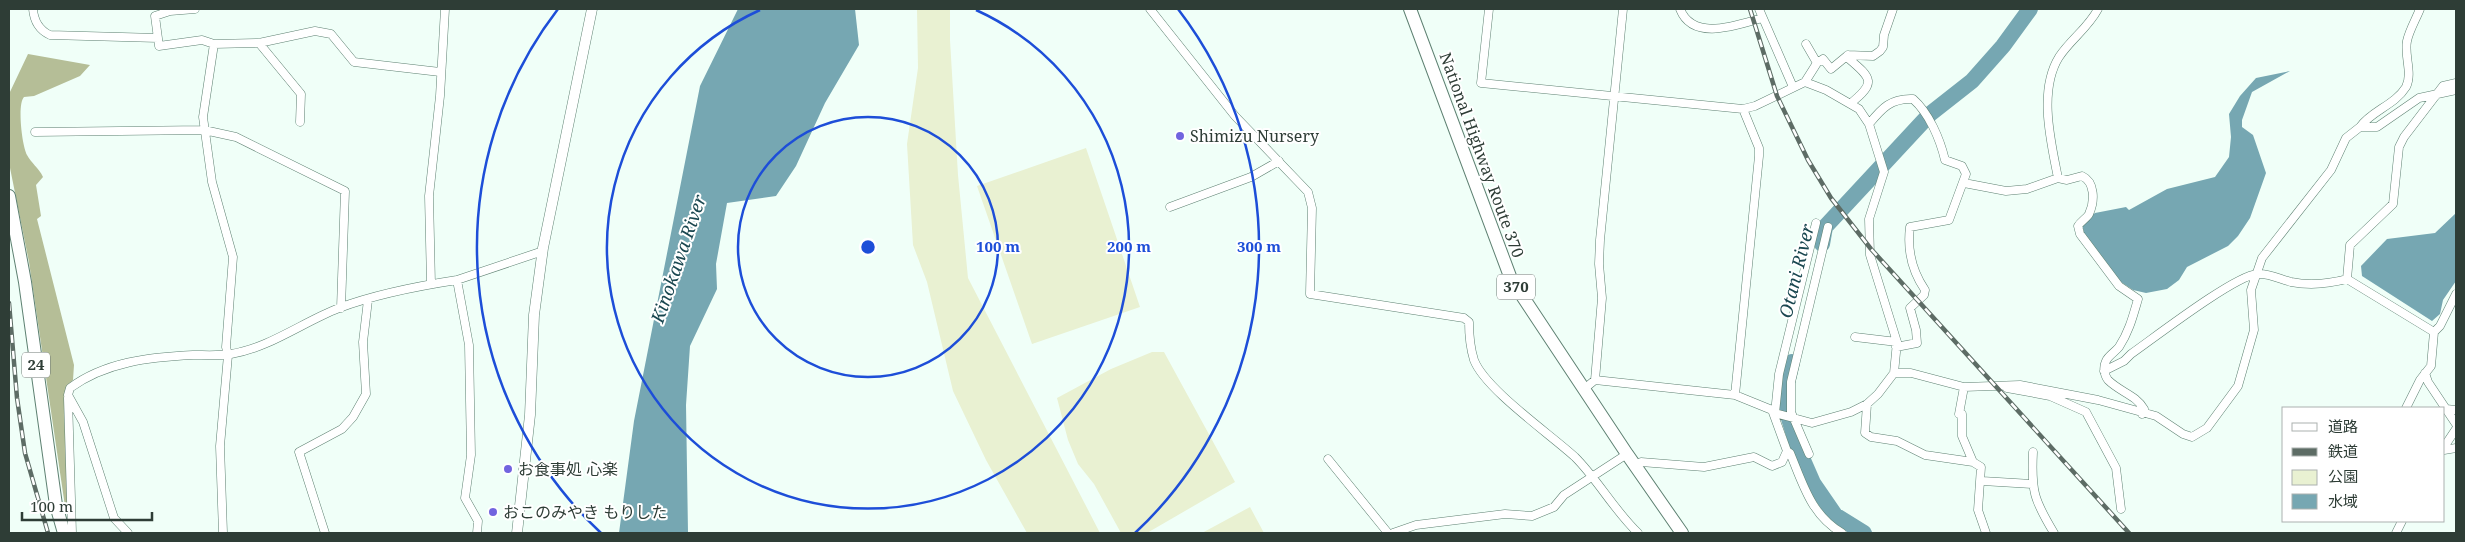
<svg xmlns="http://www.w3.org/2000/svg" width="2465" height="542" font-family="'Noto Serif','Noto Sans JP',serif">
<style>
.green{fill:#e9f1d2}
.forest{fill:#b5be97}
.water{fill:#76a7b2}
.lines{fill:none;stroke-linecap:round;stroke-linejoin:round}
.river{stroke:#76a7b2;stroke-width:16}
.minor-casing{stroke:#5e8172;stroke-width:9}
.tertiary-casing{stroke:#5e8172;stroke-width:11}
.trunk-casing{stroke:#5e8172;stroke-width:14}
.minor{stroke:#fff;stroke-width:8}
.tertiary{stroke:#fff;stroke-width:10}
.trunk{stroke:#fff;stroke-width:12}
.rail-casing{stroke:#5d6c65;stroke-width:4.5}
.rail{stroke:#fff;stroke-width:2.5;stroke-dasharray:8;stroke-linecap:butt}
.ring{fill:none;stroke:#1d4ed8;stroke-width:2.5}
.poi-dot{fill:#7164df;stroke:#fff;stroke-width:2}
.labels{text-anchor:middle;stroke-width:4;stroke-linejoin:round;paint-order:stroke}
.shield{fill:#fff;stroke:#6d7772;stroke-width:1}
.shield-label{font-size:15px;font-weight:bold;fill:#2e3d36}
.poi-label{font-size:16px;fill:#2e3d36;stroke:#fff;text-anchor:start}
.street-label{font-size:16px;fill:#2e3d36;stroke:#fff}
.water-label{font-size:18px;font-style:italic;fill:#1a4750;stroke:#fff}
.centre{fill:#1d4ed8;stroke:#fff;stroke-width:2.5}
.ring-label{font-size:15px;text-anchor:middle;font-weight:bold;fill:#1d4ed8;stroke:#fff;stroke-width:4;stroke-linejoin:round;paint-order:stroke}
</style>
<rect width="100%" height="100%" fill="#f0fff8"/>
<!-- green -->
<path class="green" d="M917 9H950V40L958 175 968 278 1100 533H1027L986 460 953 391 927 282 913 245 907 144 918 68Z
M1086 148 1140 307 1032 344 977 186Z
M1152 352H1164L1235 482 1147 533H1121L1094 484 1078 464 1068 440 1057 398 1111 369Z
M1250 507 1264 533H1202Z"/>
<!-- forest -->
<path class="forest" d="M28 54 90 65 80 76 34 96 24 97C17 104 22 146 27 155 31 163 39 168 43 177L36 185 41 216 37 219 74 365 73 380 66 388 69 511 66 513 29 262 9 163V94Z"/>
<!-- water -->
<path class="water" d="M738 9H855L859 45 825 103 796 166 776 196 727 203 716 264 717 289 690 346 686 405 688 533H619L634 421 700 86Z
M2290 71 2252 92 2242 120V127L2253 135 2266 173 2250 218 2238 236 2228 246 2187 267 2179 280 2167 289 2146 293 2133 290 2109 274 2085 240 2082 222 2095 213 2126 207 2129 210 2167 189 2215 177 2229 157 2231 137 2229 114 2240 96 2256 78Z
M2456 213V281L2443 300 2440 314 2432 321 2362 276 2361 266 2387 239 2435 233Z"/>
<g class="lines">
<!-- river -->
<path class="river" d="M1822 244 1825 227 1930 114 1972 81 2003 46 2030 9
M1792 362 1783 399 1799 451 1813 483 1835 515 1864 533"/>
<!-- minor casing -->
<g class="minor-casing">
<path id="minor" d="M33 9C34 21 39 30 50 35L158 38
M195 9 170 11 155 16 159 46 202 40 214 44 259 43 315 31 331 34 354 62 440 72
M1150 9 1235 116 1308 192 1312 208 1310 294 1464 318 1469 322C1469 335 1470 347 1474 360 1485 389 1550 434 1575 457 1598 480 1614 510 1638 533
M1489 9 1481 83 1743 109 1755 106 1805 82 1826 90 1859 109 1869 124 1884 172 1869 219 1870 255 1897 342 1894 373
M1680 9C1693 42 1737 25 1762 18
M1759 9 1793 87
M259 43 301 94 300 122
M214 44 203 117 212 182 233 257 226 347 228 355 220 446 223 533
M1806 44 1817 63
M1805 82 1817 63 1823 59 1831 69 1848 55
M1851 103C1876 83 1872 78 1849 59L1848 55 1873 56 1880 51 1883 47 1884 35 1893 9
M1869 124C1882 108 1891 98 1913 99 1929 113 1940 139 1945 160L1962 166 1966 174 1949 220 1910 227C1907 250 1912 271 1925 290L1924 295 1910 308 1916 330 1917 343 1896 347
M2360 127C2371 111 2395 105 2406 87 2413 73 2404 56 2407 41 2409 31 2416 19 2420 9
M35 132 204 130 236 137 345 191 341 308
M2058 178C2051 142 2038 91 2059 57 2071 39 2088 28 2098 9
M1964 183 2006 191 2027 189 2058 178 2067 180 2082 176C2095 182 2095 201 2089 214 2087 218 2081 221 2078 226L2080 234 2119 286 2138 299C2133 316 2129 332 2119 347 2115 352 2108 356 2106 361 2103 367 2104 375 2108 380 2120 392 2136 395 2144 409L2142 414
M1170 207 1251 177 1279 161
M1816 223 1779 374 1775 413 1812 423 1851 412 1867 404 1878 394 1894 373H1911L1964 387 2020 385 2098 400 2156 416 2183 434 2192 437 2207 428 2238 386 2254 330 2251 290 2262 258 2331 170 2346 138 2360 127H2377L2419 98 2456 90
M2347 279 2350 245 2393 204 2399 147 2404 137 2443 86 2456 83
M457 280 543 251
M431 284 429 196 440 96 445 9
M2434 332 2440 326 2456 294
M1855 337 1897 342
M2104 371 2124 361 2131 354C2154 338 2234 276 2257 274 2270 273 2279 279 2291 282 2311 286 2328 284 2347 279L2434 332
M2425 373 2428 382 2456 424
M1595 380 1602 298 1599 264 1600 240 1623 9
M1964 387 1959 414H1962V436L1973 462
M2007 388 2050 396 2086 412 2116 468 2121 509
M1584 389 1595 380 1735 395 1772 410 1787 451 1782 462 1772 466 1754 457 1704 467 1641 462 1635 465
M1735 395 1759 156V148L1743 109
M68 398 72 533
M1867 404 1865 433 1871 437 1897 441 1925 455 1973 462 1981 467 1978 510 1986 533
M2406 408 2420 380 2431 366 2434 332
M2446 409 2456 410
M2444 447 2456 429
M2444 450 2456 448
M1787 451 1790 453C1803 484 1811 515 1842 533
M2033 452C2031 491 2034 500 2054 533
M1809 454 1791 412V382L1828 227
M1328 459 1388 533
M1982 481 2032 484
M128 533 114 518 83 422 68 395 70 388C105 362 150 357 193 355 205 355 218 356 231 354 269 348 303 322 339 308 376 294 418 286 457 280L469 345 471 455 465 498 478 521 477 533
M325 533 299 452 342 429 353 417 366 394 363 342 368 300
M1393 533 1416 525 1505 514 1532 516 1554 507 1564 495 1627 454
M2396 533 2402 521"/>
</g>
<!-- tertiary casing -->
<g class="tertiary-casing">
<path id="tertiary" d="M517 533 530 415 534 315 543 248 592 9"/>
</g>
<!-- trunk casing -->
<g class="trunk-casing">
<path id="trunk" d="M1410 9 1511 279 1627 454 1682 533
M9 196 25 282 56 505 64 533"/>
</g>
<!-- minor -->
<use href="#minor" class="minor"/>
<!-- tertiary -->
<use href="#tertiary" class="tertiary"/>
<!-- trunk -->
<use href="#trunk" class="trunk"/>
<!-- rail casing -->
<g class="rail-casing">
<path id="rail" d="M1750 9 1777 96 1808 160 1831 198 1871 249 2129 533
M9 303 17 398 25 453 48 533"/>
</g>
<!-- rail -->
<use href="#rail" class="rail"/>
</g>
<!-- distance rings -->
<g class="ring">
<circle cx="868" cy="247" r="130"/>
<path d="M976 10A261 261 0 1 1 760 10"/>
<path d="M601 533A391 391 0 0 1 558 9M1178 9A391 391 0 0 1 1135 533"/>
</g>
<!-- markers -->
<g class="poi-dot">
<circle cx="1180" cy="136" r="5"/>
<circle cx="508" cy="469" r="5"/>
<circle cx="493" cy="512" r="5"/>
</g>
<g class="labels">
<!-- shield labels -->
<g class="shield">
<rect x="1497" y="274.5" width="38" height="25" rx="4"/>
<rect x="22" y="352.5" width="28" height="25" rx="4"/>
</g>
<g class="shield-label">
<text x="1516" y="292">370</text>
<text x="36" y="370">24</text>
</g>
<!-- poi labels -->
<g class="poi-label">
<text x="1190" y="142">Shimizu Nursery</text>
<text x="518" y="475">お食事処 心楽</text>
<text x="503" y="518">おこのみやき もりした</text>
</g>
<!-- street labels -->
<g class="street-label">
<text transform="translate(1482 155) rotate(70)" y="6">National Highway Route 370</text>
</g>
<!-- water labels -->
<g class="water-label">
<text transform="translate(679 259) rotate(-71)" y="6">Kinokawa River</text>
<text transform="translate(1797 271) rotate(-76)" y="6">Otani River</text>
</g>
</g>
<circle cx="868" cy="247" r="8" class="centre"/>
<g class="ring-label">
<text x="998" y="252">100 m</text>
<text x="1129" y="252">200 m</text>
<text x="1259" y="252">300 m</text>
</g>
<!-- border -->
<rect width="2465" height="542" fill="none" stroke="#2e3d36" stroke-width="20"/>
<!-- legend -->
<rect x="2282" y="407" width="162" height="115" fill="#ffffff" stroke="#abb1af"/>
<rect x="2292" y="423" width="25" height="8" fill="#ffffff" stroke="#abb1af"/>
<text x="2328" y="432" font-size="15" fill="#2e3d36">道路</text>
<rect x="2292" y="448" width="25" height="8" fill="#5d6c65" stroke="#abb1af"/>
<text x="2328" y="457" font-size="15" fill="#2e3d36">鉄道</text>
<rect x="2292" y="470" width="25" height="15" fill="#e9f1d2" stroke="#abb1af"/>
<text x="2328" y="482" font-size="15" fill="#2e3d36">公園</text>
<rect x="2292" y="494" width="25" height="15" fill="#76a7b2" stroke="#abb1af"/>
<text x="2328" y="507" font-size="15" fill="#2e3d36">水域</text>
<!-- scale -->
<path d="M22 512v8h130v-8" fill="none" stroke="#2e3d36" stroke-width="2.5"/>
<text x="30" y="512" font-size="15" fill="#2e3d36" stroke="#ffffff" stroke-width="4" paint-order="stroke">100 m</text>
</svg>
